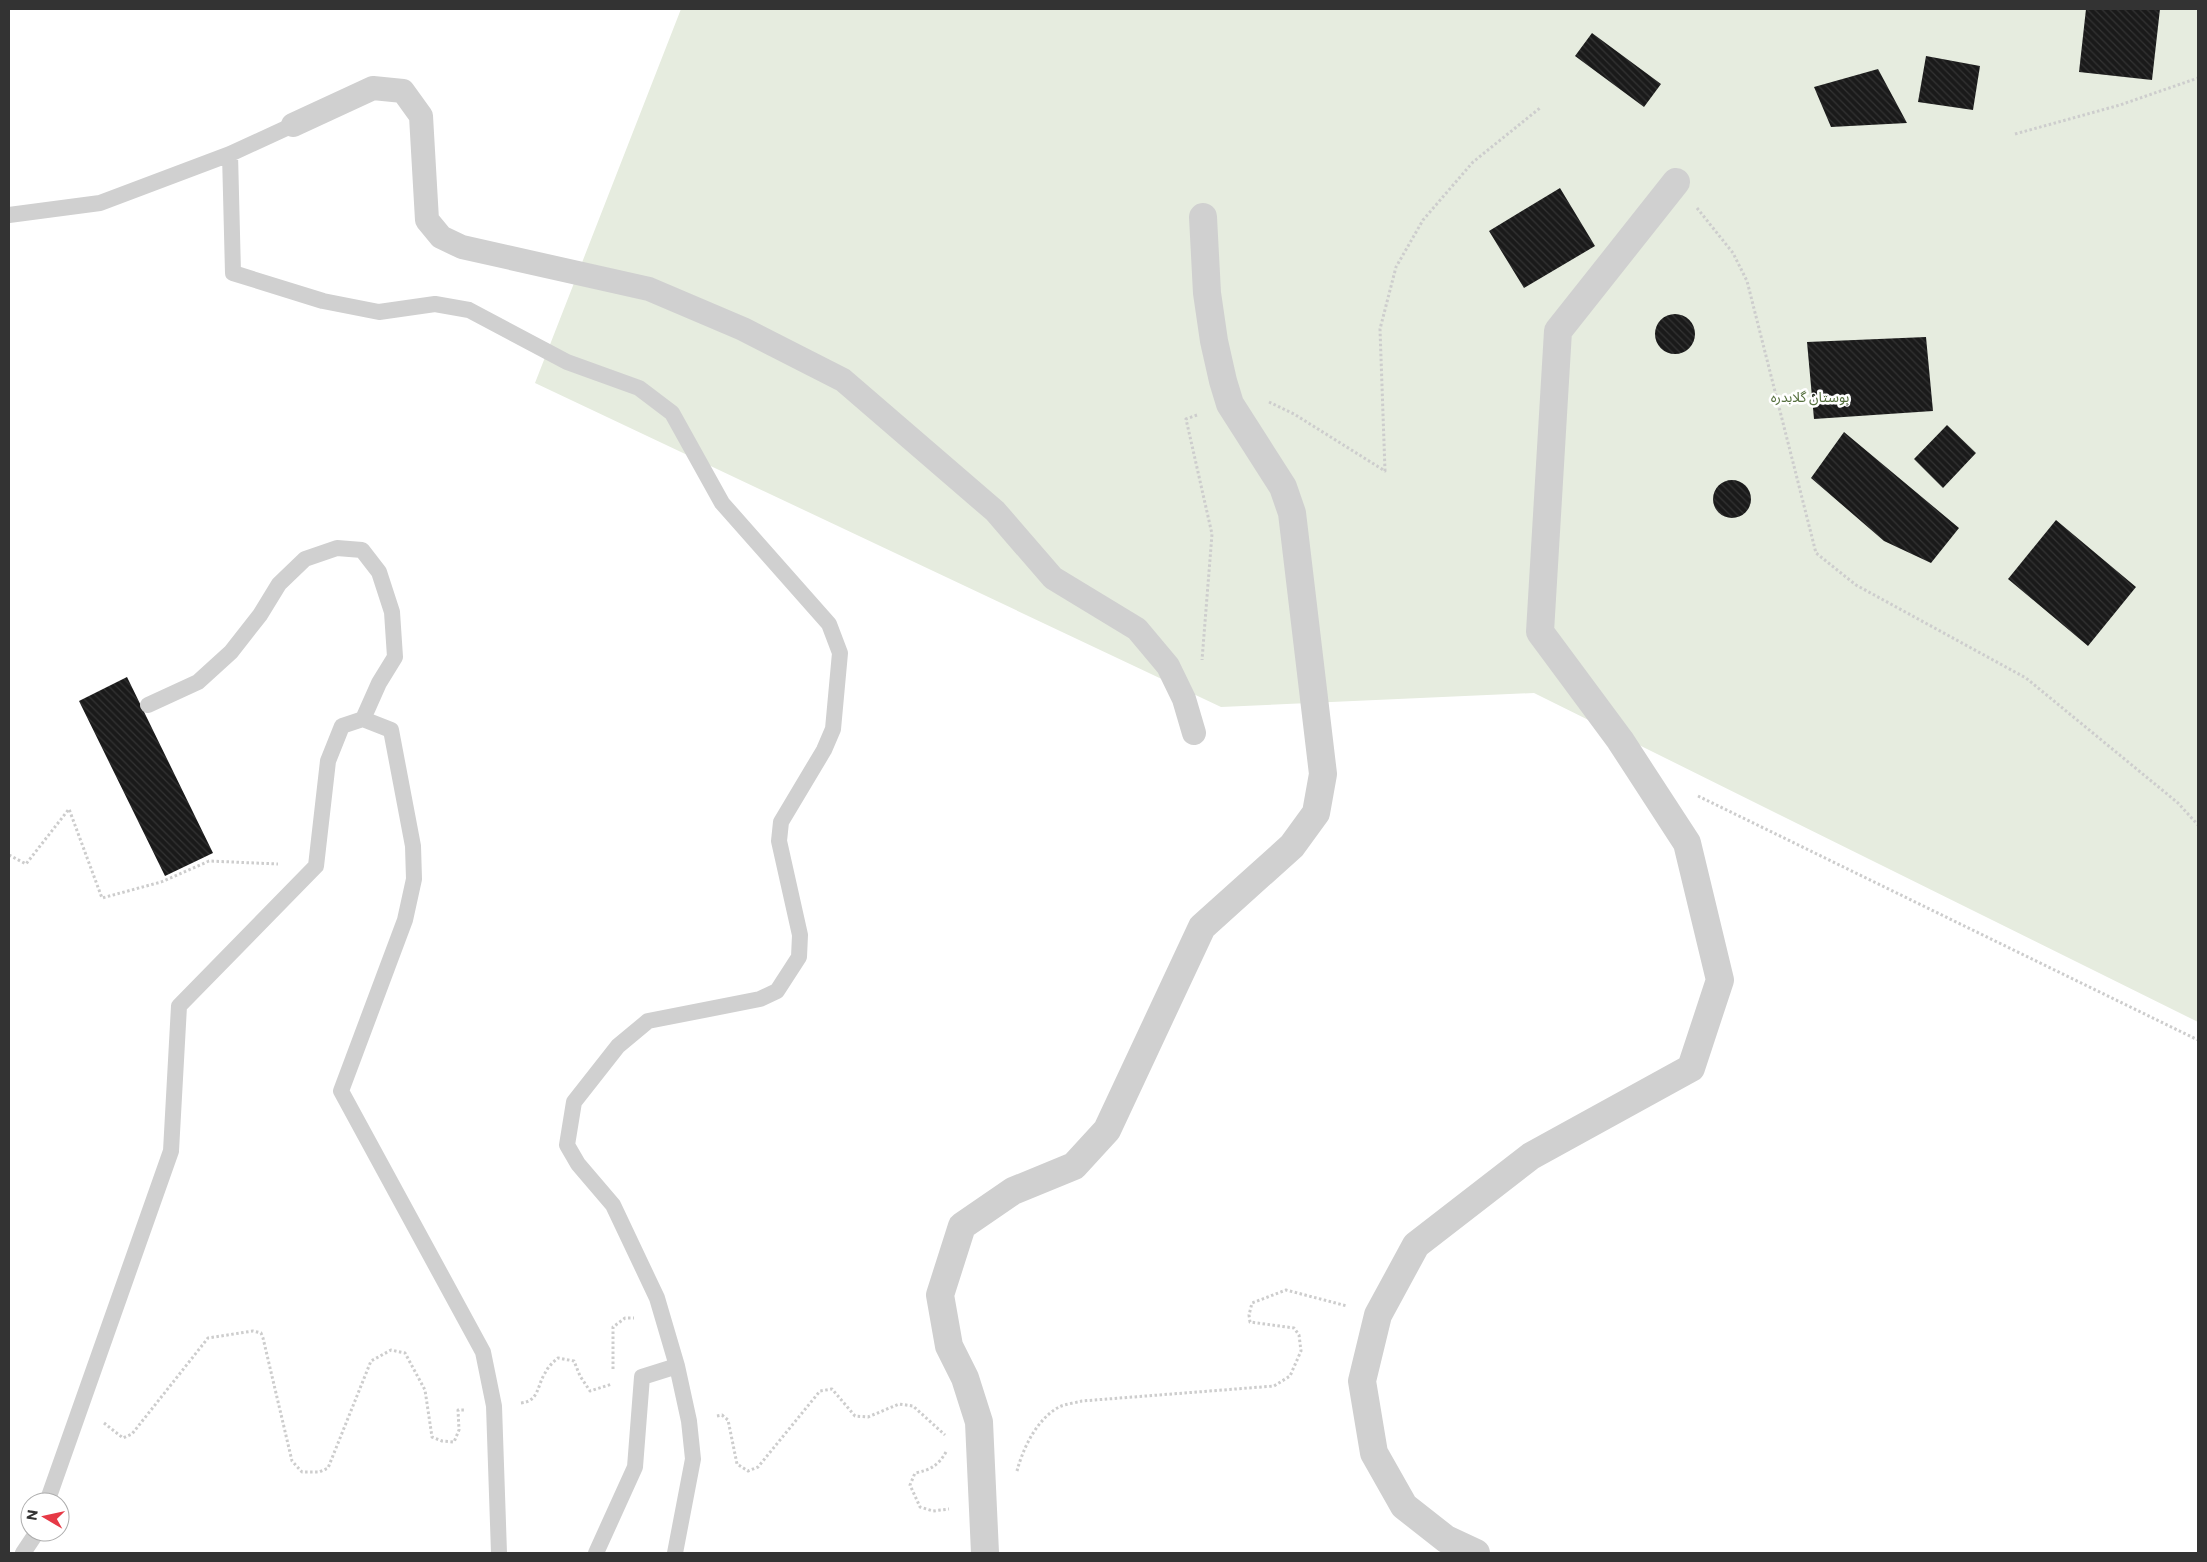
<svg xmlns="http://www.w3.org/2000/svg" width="2207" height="1562" font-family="Commissioner,'Noto Sans Arabic',sans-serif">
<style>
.green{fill:#e6ecdf}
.building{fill:url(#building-back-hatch)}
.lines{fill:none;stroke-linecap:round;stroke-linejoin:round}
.path{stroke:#cdcdcd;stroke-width:3;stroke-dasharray:2.5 2.5;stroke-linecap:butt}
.service{stroke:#d0d0d0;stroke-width:16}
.pedestrian{stroke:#d0d0d0;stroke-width:24}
.minor{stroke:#d0d0d0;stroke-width:28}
.labels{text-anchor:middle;stroke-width:5;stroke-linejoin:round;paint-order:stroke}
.park-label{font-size:14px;fill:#56703f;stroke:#fff}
</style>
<defs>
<pattern id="building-back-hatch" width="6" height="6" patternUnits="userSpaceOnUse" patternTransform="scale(1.25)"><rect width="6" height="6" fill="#1a1a1a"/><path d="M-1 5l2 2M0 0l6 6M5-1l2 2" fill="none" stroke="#333"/></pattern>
</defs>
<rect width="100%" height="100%" fill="#fff"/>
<!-- green -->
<path class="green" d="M681 9H2198V1022L1534 693 1221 707 535 383Z"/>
<!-- building -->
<path class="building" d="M2086 9H2160L2152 80 2079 72Z
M1592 33 1661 84 1644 107 1575 56Z
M1926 56 1980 66 1973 110 1918 102Z
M1878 69 1907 123 1831 127 1814 87Z
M1560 188 1595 246 1524 288 1489 231Z
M1655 334a20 20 0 1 1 40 0a20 20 0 1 1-40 0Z
M1926 337 1933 411 1814 419 1807 342Z
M1947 425 1976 453 1943 488 1914 459Z
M1844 432 1959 528 1931 563 1884 541 1811 478Z
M1713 499a19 19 0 1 1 38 0a19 19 0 1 1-38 0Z
M2056 520 2136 587 2088 646 2008 579Z
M127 677 213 853 165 876 79 701Z"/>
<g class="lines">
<!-- path -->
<path class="path" d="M2015 134 2120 105 2198 78
M1697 208 1733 253 1747 281 1816 553 1856 585 2026 678 2178 803 2198 825
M1269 402 1294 414 1385 471 1380 329 1396 267 1423 220 1473 162 1540 108
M1197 415 1186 419 1212 534 1202 660
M1698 796 2198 1040
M9 855 26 864 69 809 102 898 161 882 209 861 278 864
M613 1369V1327L625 1318H634
M521 1403C539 1401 537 1386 545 1373 548 1367 553 1362 558 1358L574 1361 580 1376 590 1391 612 1384
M717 1416 722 1415 728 1420 737 1464 748 1471 758 1467 820 1391 832 1389 855 1416 868 1417 899 1404 913 1406 945 1435
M104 1423 123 1438 132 1434 208 1338 253 1331 261 1333 263 1338 292 1461 302 1472H319L328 1468 371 1361 391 1350 405 1353 425 1390 432 1437 442 1441 454 1442 459 1430 458 1410H465
M946 1452C938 1466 930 1470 915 1473L910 1485 920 1507 933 1511 949 1509
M1017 1471C1023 1448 1037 1419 1059 1407 1065 1404 1075 1403 1082 1401L1274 1386 1290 1376 1301 1351 1299 1335 1294 1328 1250 1322 1249 1315 1252 1303 1286 1290 1347 1306"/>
<!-- service -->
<path class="service" d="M230 154 233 273 323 301 379 312 435 304 469 310 567 362 639 388 672 413 722 503 829 624 840 653 833 729 824 750 781 822 779 841 800 935 799 957 777 991 760 999 648 1021 618 1046 574 1102 567 1145 578 1164 613 1205 657 1298 677 1366
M9 215 100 203 230 154 293 125
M148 705 198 682 231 652 260 615 279 584 305 559 337 548 362 550 379 572 392 612 395 657 379 683 363 719
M47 1502 171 1151 179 1006 316 866 328 761 342 726 363 719 391 730 413 846 414 879 405 920 341 1091 483 1352 494 1406 499 1553
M23 1553 37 1532
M596 1553 635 1467 642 1377 677 1366 689 1421 693 1459 675 1553"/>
<!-- pedestrian -->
<path class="pedestrian" d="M293 125 373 88 403 91 421 116 427 220 441 237 462 247 649 289 743 329 843 380 995 511 1053 578 1137 629 1168 666 1184 699 1194 733"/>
<!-- minor -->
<path class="minor" d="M985 1553 979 1422 965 1378 949 1346 940 1295 962 1226 1013 1191 1074 1166 1107 1130 1202 927 1292 846 1316 813 1323 774 1292 513 1283 487 1230 404 1223 381 1214 341 1207 293 1203 217
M1476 1553 1446 1539 1404 1506 1374 1453 1362 1381 1378 1315 1416 1245 1531 1156 1691 1068 1720 980 1687 843 1620 740 1540 632 1558 331 1676 182"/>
</g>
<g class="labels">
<!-- park labels -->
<g class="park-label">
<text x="1810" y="402">بوستان گلابدره</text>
</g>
</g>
<!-- border -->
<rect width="2207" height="1562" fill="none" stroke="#333333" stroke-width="20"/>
<!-- north arrow -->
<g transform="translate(45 1517) rotate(279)"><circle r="24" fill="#ffffff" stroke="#adadad"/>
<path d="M0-4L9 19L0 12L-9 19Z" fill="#e63946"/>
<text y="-8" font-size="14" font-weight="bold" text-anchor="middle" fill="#333333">N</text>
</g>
</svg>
